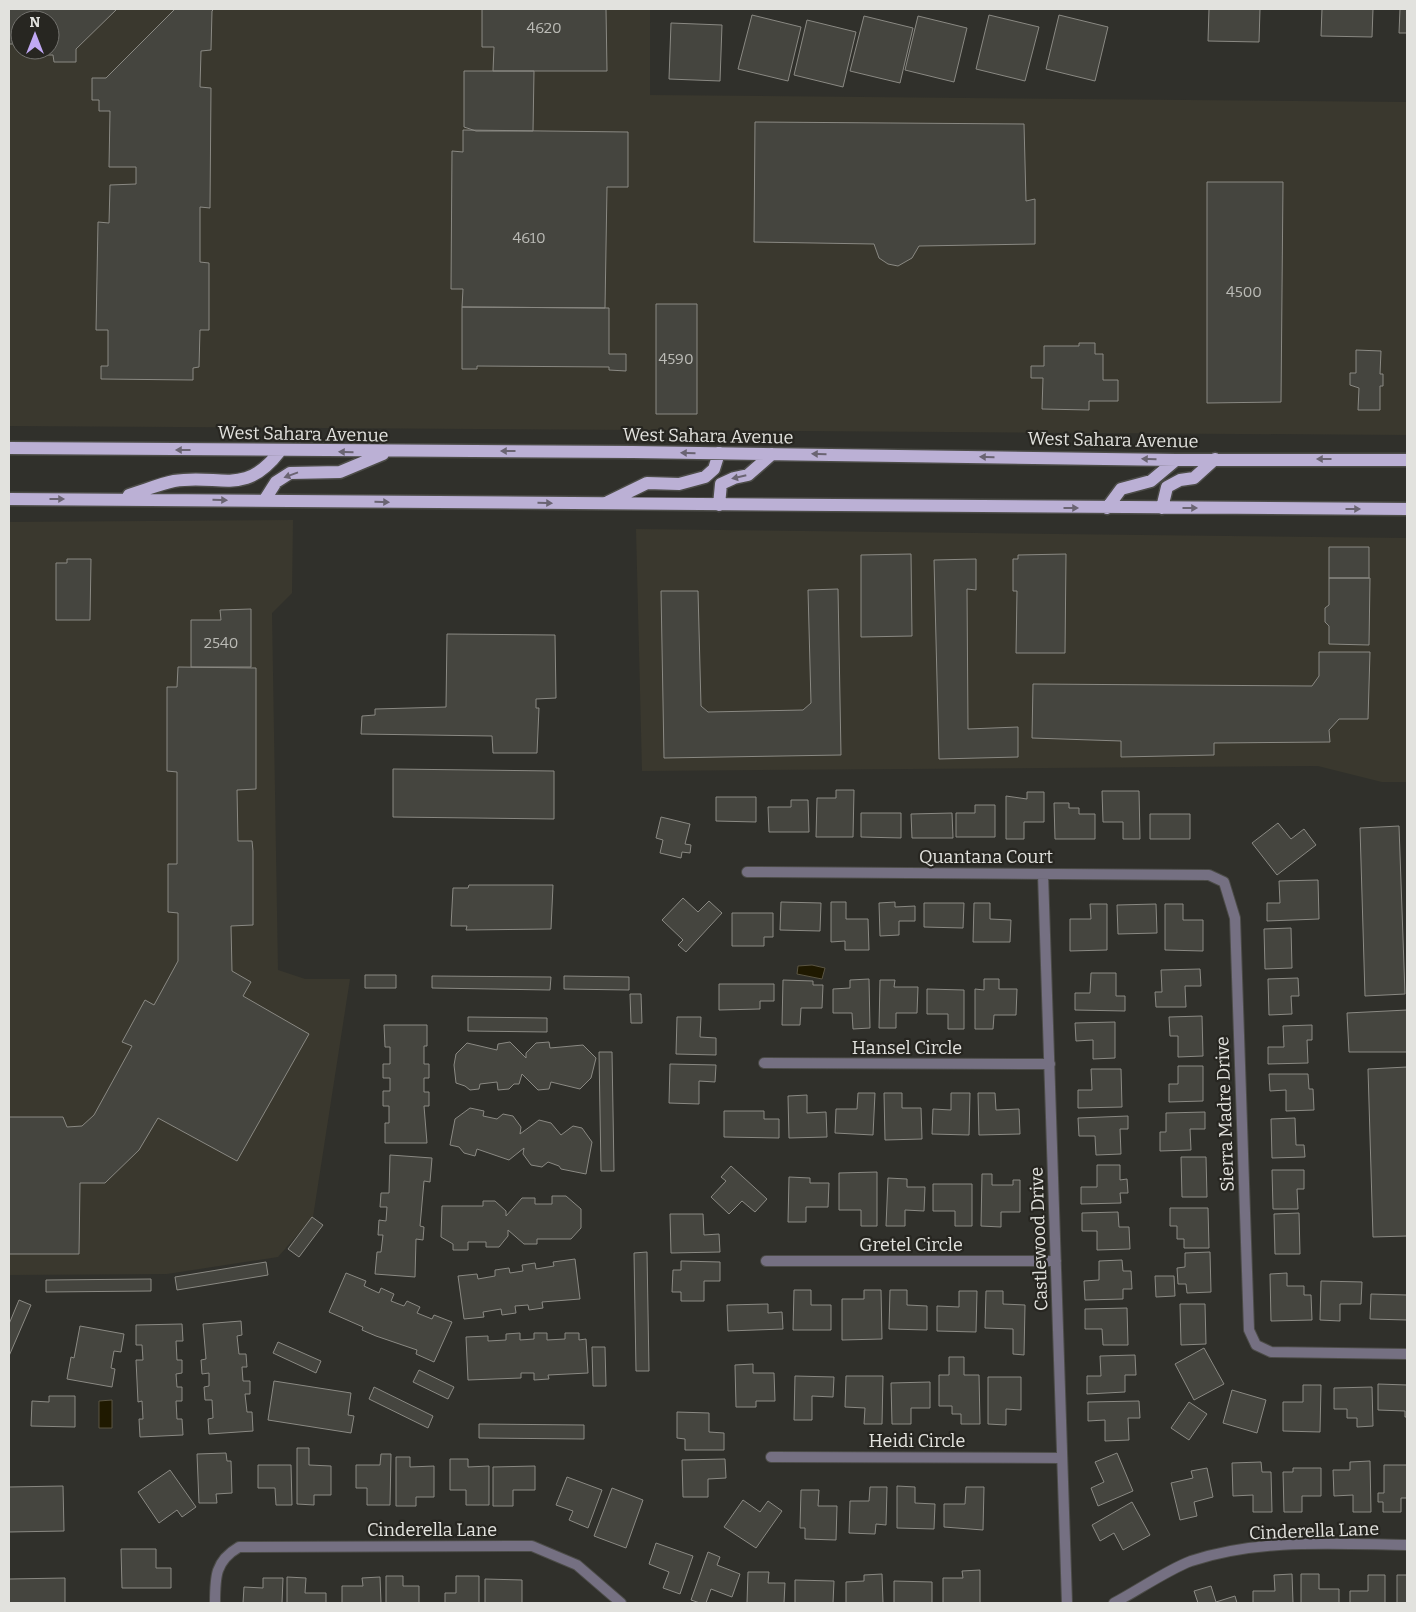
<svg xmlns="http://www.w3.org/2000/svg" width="1416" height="1612" font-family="Bitter,serif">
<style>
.built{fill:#3a382e;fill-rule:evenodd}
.water{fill:#1f1900;stroke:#5a5543}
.building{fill:#45453f;stroke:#8a8983}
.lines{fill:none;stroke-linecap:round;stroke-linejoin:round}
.minor-casing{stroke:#4c4c48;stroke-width:12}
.primary-casing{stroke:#4c4c48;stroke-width:15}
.minor{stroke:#757082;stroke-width:10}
.primary{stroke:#bbb0d5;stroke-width:12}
.oneway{fill:#6a6472}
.labels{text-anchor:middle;stroke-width:4.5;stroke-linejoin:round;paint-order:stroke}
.number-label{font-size:15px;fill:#bbbbb6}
.street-label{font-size:18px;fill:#e2e2de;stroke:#272621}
</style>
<rect width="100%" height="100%" fill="#30302b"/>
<!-- built -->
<path class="built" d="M9 9H650V95L1407 102V435L9 426ZM20 20H50V50H20Z
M293 520 292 593 272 613 278 970 305 979H350L313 1217 278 1257 167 1274 9 1275V522Z
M636 529 1407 538V782H1382L1318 766 642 771Z"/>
<!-- water -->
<path class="water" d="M812 965 825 968 822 979 797 974 798 966Z
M112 1400V1428H99V1401Z"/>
<!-- building -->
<path class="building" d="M9 9H117L76 49V62H54L53 55H43V50H50V20H20V44H9Z
M175 9H214L212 11 211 50 201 51 200 87 211 88 210 208 200 207V262L209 263V330H200L199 367 193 368V380L101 379V366H108V330H96L98 222 109 223 110 185 136 184V167H109L110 111H99V100H92V78H106Z
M482 9H606L607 71H493L494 47H482Z
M1209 9H1260L1259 42 1208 41Z
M1322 9H1373L1372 37 1321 36Z
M1400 9H1407V33H1399Z
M752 15 801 27 788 81 738 69Z
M989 15 1039 27 1025 81 976 69Z
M1059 15 1108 27 1095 81 1046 69Z
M864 16 913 28 900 83 850 71Z
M918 16 967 28 954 82 905 70Z
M807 20 856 32 843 87 794 75Z
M671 23 722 25 720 81 669 79Z
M464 71H534L533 131H476L464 127Z
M755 122 1024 124 1026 201 1035 199V244L919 246 912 258 898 266 888 264 879 258 874 244 754 242Z
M463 130 628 132V187H607L605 308 462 307 463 289H451L452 151 463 152Z
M1207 182H1283L1281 402 1207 403Z
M656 304H697V414H656Z
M462 307 609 308V354H626V371L609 370V367L477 366V369H462Z
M1079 343H1095V354H1103V380H1118V401H1089V410L1042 409 1043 378H1031V366H1044V346H1079Z
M1356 350 1381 351 1380 374H1383V386H1380V410H1358L1359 388 1350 385V373H1356Z
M1329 547H1369V578H1329Z
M911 554 912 636 861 637V555Z
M1066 554 1065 653H1016L1017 591H1013V559H1018V555Z
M67 559H91L90 620H56V563H67Z
M976 559V590L967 589 968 729 1018 727V757L939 759 934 560Z
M1329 578H1370L1369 645 1329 644V626L1325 622V608L1329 605Z
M838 589 841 755 664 758 661 591H698L701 706 708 712 803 710 811 703 808 590Z
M251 609V667H191V620H221L220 610Z
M447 634 555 635 556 698 536 699V708H539L537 753H493L492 736 361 734 362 716 375 715V709L446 707Z
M1319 652H1370L1368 719H1339L1329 730 1330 742 1214 743V755L1121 757V741L1032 738 1033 684 1312 686 1319 676Z
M178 667 256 668V789L237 790 238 841H252L253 851V925L231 926 232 971 251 982 243 996 309 1034 237 1161 158 1118 139 1150 105 1183H80L79 1254H9V1117H63L67 1127 82 1126 94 1115 132 1046 122 1042 145 1000 154 1005 178 961V913L168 912V864H177V772L167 771V687H177Z
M393 769 554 771V819L393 817Z
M836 790H854L853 837H816L817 798H836Z
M1102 791H1139L1140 839H1123V822H1103Z
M1027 792H1044V822H1024V839H1006V796L1027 799Z
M716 797H756V822L716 821Z
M791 800H808L809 832H769L768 807H791Z
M1054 803H1069V808H1079V814H1095V839H1055Z
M975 805H995V837H956V813H975Z
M861 813H901V838L861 837Z
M952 813 953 838H912L911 814Z
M1150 814H1190V839H1150Z
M661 817 690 824 685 844 691 845 690 853 682 852 681 858 660 853 663 840 656 838Z
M1278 823 1291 839 1304 829 1316 845 1277 875 1252 843Z
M1399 826 1405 994 1365 996 1360 828Z
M1318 880 1319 919 1267 921V903H1280L1279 881Z
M469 885H553L551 929 466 930 467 926H451L453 888H468Z
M683 898 698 912 709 901 722 913 686 952 678 945 683 940 662 920Z
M781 902 821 903 820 931 780 930Z
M831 902H846V919H868L869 950H845V941L831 942Z
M895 902V907L915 906V921H899V935L880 936 879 903Z
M924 903H964L963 928 924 927Z
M974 903H990V919L1011 920 1010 942H973Z
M1090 904H1107V950L1070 951V919H1091Z
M1156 904 1157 933 1118 934 1117 905Z
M1165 904H1183V920H1203V951L1165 950Z
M732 913H773V937H764V946H732Z
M1291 928 1292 968 1265 969 1264 929Z
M1200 969 1201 986H1185L1186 1007H1156L1155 992H1162L1161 970Z
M1091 973H1116V996H1125V1011L1075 1010V993H1090Z
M365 975H396V988H365Z
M432 976 551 977 550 990 432 988Z
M564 976 629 977V990L564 989Z
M1298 978 1299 996H1291L1292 1014 1269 1015 1268 979Z
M869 979 870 1028 853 1029 852 1013H833V989L850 988V980Z
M984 979H999V989H1017L1016 1015H994L993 1029H975V989L984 990Z
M783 980 813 981V985H823L822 1008H801L800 1025H782Z
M880 980H895L894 987H918L917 1013H896V1028H879Z
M719 984H774V1001H760V1009L719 1010Z
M927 989 964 990V1029H948V1014H927Z
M630 994H641L642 1023H631Z
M1407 1010V1052H1349L1347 1013Z
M1202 1016 1203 1056 1178 1057V1036H1170L1169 1017Z
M468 1017 547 1018V1032L468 1031Z
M677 1017H701L700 1037 716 1038V1055L676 1054Z
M1115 1022V1058L1093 1059V1040L1076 1041 1075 1023Z
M384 1025H427V1046H424V1064H429V1078H424V1092H429V1106H424L427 1143H385V1123H389V1106H383V1091H390V1078H383V1064H390V1047H385Z
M1312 1025V1040H1307L1308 1063 1268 1064V1047H1284L1283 1026Z
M510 1042 526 1058V1053L536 1043 549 1042 550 1048 583 1045 596 1058 591 1078 580 1089 551 1082 549 1089 538 1090 522 1074 519 1084H514L509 1089 498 1090 497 1082 480 1084 479 1089 470 1090 465 1086 456 1083 454 1065 456 1054 467 1043 497 1050 498 1044Z
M599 1052H612L614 1171H601Z
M670 1064 716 1065 715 1082 699 1081V1104L669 1103Z
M1178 1066H1203V1101L1169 1102V1084H1178Z
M1407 1067V1236L1373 1237 1368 1069Z
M1091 1069H1121L1122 1107 1078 1108V1090H1092Z
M1269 1074H1308L1309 1089H1313L1314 1110 1286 1111V1090L1270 1091Z
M858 1093H875L873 1135 835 1133 836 1109H857Z
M884 1093H902V1108H921L922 1139 885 1140Z
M951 1093H970L969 1135 932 1134 933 1109 951 1110Z
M978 1093H995L996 1110 1019 1109 1020 1134 979 1135Z
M807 1095V1113L826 1112 827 1137 789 1138 788 1096Z
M470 1108 484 1111 483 1116 497 1119 503 1114 513 1116 521 1127 520 1134 539 1120 551 1123 561 1135 573 1126 582 1128 592 1142 586 1174 561 1169 559 1166 548 1162 542 1167 531 1165 523 1154 524 1148 509 1160 477 1149 475 1156 464 1153 459 1147 450 1145 455 1119Z
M724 1111H764V1119H779V1138L724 1137Z
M1205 1112V1129H1190L1191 1150 1160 1151V1132H1166V1113Z
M1128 1116V1129H1120L1121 1154 1096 1155 1095 1136H1079L1078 1118Z
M1295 1118 1296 1145H1304L1305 1157 1272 1158 1271 1119Z
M390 1155 432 1158 430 1182 424 1181 420 1226 424 1227 423 1240 416 1239 415 1277 375 1274 377 1252H381L383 1235H378L379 1220 386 1221 387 1207H380L381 1193H389Z
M1181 1157H1206L1207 1197H1182Z
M1097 1165H1120V1180L1127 1179 1128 1193H1120L1121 1203 1081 1204V1187H1097Z
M731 1166 767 1199 755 1212 742 1201 729 1214 711 1197 726 1181 721 1177Z
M1272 1170H1304V1189H1297L1298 1209H1273Z
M877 1172V1226H861V1210H839V1173Z
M982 1174H992V1185H1013V1180H1020V1212H1001V1227L981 1226Z
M789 1177 810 1178V1183H829L828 1207H806V1222H788Z
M888 1178 907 1179V1187H925L924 1211 905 1210V1226H886Z
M933 1184H972V1226H955V1211H933Z
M552 1196H566L581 1209V1228L571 1239H537V1244H524L508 1230V1236L499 1247H486V1242H468V1250H453V1244L441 1237 442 1206H483V1201H495L506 1211V1216L522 1198H535V1204H552Z
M1170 1208H1208L1209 1248H1184V1239H1177V1226H1170Z
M1118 1212 1119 1227H1129L1130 1249 1097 1250V1231H1082V1213Z
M1299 1213 1300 1254H1275L1274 1214Z
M670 1214H703L704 1235 719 1234 720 1252 671 1253Z
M312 1217 323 1225 299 1257 288 1249Z
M647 1252 649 1371H636L634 1253Z
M1210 1252 1211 1292 1187 1293 1186 1284H1178L1177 1268 1185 1267V1253Z
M575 1259 580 1299 542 1302 543 1308 529 1310 528 1305 515 1306 516 1313 502 1315 501 1309 483 1312 484 1317 464 1319 458 1276 477 1274 478 1279 495 1276V1270L509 1268 510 1273 523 1271 522 1265 535 1263 536 1269 554 1266 553 1262Z
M1122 1260 1123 1271H1131L1132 1289H1123V1299L1085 1300 1084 1281 1099 1280V1261Z
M681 1261 720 1262V1281H704V1301H681V1292H672L673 1270H681Z
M266 1262 268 1275 177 1290 175 1277Z
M346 1273 366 1281 364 1286 379 1293 381 1288 394 1294 391 1301 404 1306 407 1301 420 1307 417 1313 432 1319 434 1315 452 1322 434 1362 416 1354 417 1350 376 1336 362 1330 363 1327 329 1312Z
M1287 1273V1286H1304V1295H1311L1312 1320 1271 1321 1270 1274Z
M1155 1276H1174L1175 1296 1156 1297Z
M151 1279V1291L46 1292V1280Z
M1321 1281 1362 1282 1361 1304H1340V1321L1320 1320Z
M794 1290H811V1305H831V1330H793Z
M864 1290H881L882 1339 842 1340V1299H864Z
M890 1290H907V1305L927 1306V1330L889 1329Z
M959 1291H977L976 1332 937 1331V1306L959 1307Z
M986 1291H1003V1304L1025 1305 1024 1355 1013 1354V1329L985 1328Z
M1371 1294 1407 1295V1320L1370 1319Z
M19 1300 31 1305 9 1356V1324Z
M768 1304V1313L782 1312 783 1329 728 1331 727 1305Z
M1180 1304H1205L1206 1344 1181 1345Z
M1127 1308 1128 1345H1103L1102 1329H1085V1309Z
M241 1321 242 1335 237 1336 239 1354H246L247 1367H242L243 1381H250V1394H245L247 1412H252L253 1431 209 1434 208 1419 213 1418 212 1400H205L204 1387 209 1386V1373L202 1374 201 1360 206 1359 203 1324Z
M182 1324 183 1341H176L177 1360H182V1373L176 1374 177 1387H182V1401H176L177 1419H182L183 1435 140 1437 139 1419H143L142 1401 138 1402 136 1360H143L142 1345H136V1325Z
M80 1326 124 1334 121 1352 114 1351 111 1368 115 1369 112 1387 67 1379 71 1357 74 1358Z
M520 1333V1340L534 1339V1333H547V1340L565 1339V1333H579V1340L586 1339 588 1373 548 1375 549 1379 534 1380V1373H521V1378L468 1380 466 1337 488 1336V1341L506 1340V1334Z
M278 1342 321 1361 316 1373 273 1353Z
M592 1347H605L606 1386H593Z
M1204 1348 1224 1384 1194 1400 1175 1364Z
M1135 1355 1136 1375H1125V1392L1087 1394V1376H1101L1100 1356Z
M949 1357H964V1375H979L980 1424H961V1414H952V1406H939V1375H949Z
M753 1364V1373H774L775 1401H756V1407H736L735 1365Z
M419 1370 454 1387 448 1399 413 1382Z
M795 1376 834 1377 833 1397 812 1396V1420H794Z
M846 1376H883L882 1424H864L865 1408 845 1407Z
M988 1377H1021V1410L1006 1409V1425L988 1424Z
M274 1381 351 1393 348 1415 354 1416 351 1433 268 1420Z
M930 1382V1408H911V1424H892L891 1383Z
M1378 1384 1407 1385V1417H1405V1411L1378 1410Z
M1303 1385H1321L1320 1432 1283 1431V1402H1303Z
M374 1387 433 1416 428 1428 369 1399Z
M1372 1387 1373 1426 1357 1427V1418H1347V1409H1334V1388Z
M1232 1390 1266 1400 1257 1433 1223 1423Z
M49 1396H75V1427L31 1426 32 1401 49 1402Z
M1139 1401 1140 1418H1128L1129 1440 1105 1441V1420L1088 1421V1402Z
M1189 1402 1207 1414 1189 1440 1171 1428Z
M677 1412 709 1413V1432L724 1433V1450H685V1439L677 1438Z
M479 1424 584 1425V1439L479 1438Z
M297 1448H309V1465L331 1466V1495H314V1505L297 1504Z
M226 1453 227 1461H231L232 1493 216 1494 217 1503H199L197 1454Z
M1117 1453 1133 1491 1098 1506 1091 1488 1104 1482 1095 1462Z
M381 1454H391L390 1505H367V1488H356V1465H380Z
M396 1457H410V1467L434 1466V1497H416V1506H396Z
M450 1459H468V1467L489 1466V1505H466V1490H450Z
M725 1459 726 1478 708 1479V1497H683L682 1460Z
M1370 1461 1371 1512H1353V1495L1334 1496 1333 1470H1350V1462Z
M1261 1462 1262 1472H1271L1272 1512H1253V1495L1233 1496 1232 1463Z
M258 1465H291L292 1505H276L275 1488H258Z
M1384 1465H1407V1498H1401V1512H1383V1502H1378V1493H1384Z
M535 1466V1490H513V1506H493V1467Z
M1207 1468 1213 1497 1194 1502 1197 1516 1180 1520 1171 1483 1193 1478 1191 1471Z
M1293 1468H1321V1496H1302V1512H1284L1283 1472H1293Z
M170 1470 196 1507 182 1517 177 1510 159 1523 138 1492Z
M567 1477 602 1490 588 1528 569 1520 573 1511 556 1505Z
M63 1486 64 1531 9 1532V1487Z
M897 1486 915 1487V1503L935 1504 934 1529 897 1528Z
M870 1487H887L886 1525 876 1524 875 1534 849 1533 850 1501H869Z
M966 1487H984L983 1530 944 1527V1504H965Z
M612 1488 643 1500 626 1548 594 1536Z
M801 1490H819L818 1506H837L836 1540 805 1539V1528H800Z
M743 1500 760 1512 768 1501 782 1511 756 1548 724 1527Z
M1132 1502 1150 1535 1123 1550 1114 1533 1100 1541 1092 1525Z
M656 1543 693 1556 680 1594 663 1588 669 1572 649 1564Z
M121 1549H156V1568H171V1588H122Z
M708 1552 720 1557 717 1565 740 1574 732 1597 711 1589 706 1603H700L691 1600Z
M980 1570V1603H943V1578H963L962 1571Z
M748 1572H769L768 1583H785L784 1603H747Z
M882 1574 883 1603H846V1582L864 1581V1575Z
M1292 1574 1293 1603H1253V1591H1275L1274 1575Z
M1301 1574H1319V1589H1339V1603H1301Z
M1368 1575H1385V1603H1350V1591H1368Z
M1397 1575H1407V1603H1397Z
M386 1576H403V1586H419V1603H386Z
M456 1576H479V1603H445V1593H456Z
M287 1577 306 1578 305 1593H326V1603H287Z
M380 1577 381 1603H342V1586H363L362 1578Z
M65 1578V1603H9V1579Z
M263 1578H283L282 1603H243L244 1587 263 1588Z
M485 1579 522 1580V1603H485Z
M795 1580 834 1581 833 1603H795Z
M894 1581 932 1582V1603H894Z
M1211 1586 1216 1602 1235 1596 1237 1603H1198L1194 1591Z"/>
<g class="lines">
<!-- minor casing -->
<g class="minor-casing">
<path id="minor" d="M747 872 1209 875 1224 882 1235 918 1249 1330 1256 1345 1271 1352 1407 1354
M1043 874 1067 1603
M764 1063 1050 1064
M766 1261H1056
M771 1457 1062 1458
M215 1603C215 1577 215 1561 239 1547L532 1546 577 1565 621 1603
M1114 1603C1137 1591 1167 1570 1191 1561 1260 1538 1336 1544 1407 1545"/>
</g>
<!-- primary casing -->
<g class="primary-casing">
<path id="primary" d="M9 448 633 452 1176 460H1407
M129 495C143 491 159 484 174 481 220 473 244 498 280 451
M9 499 1407 509
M264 501 276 482 290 473 340 472 383 454
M608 502 647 483 679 484 705 477 714 469 719 453
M719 505 721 484 734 478 748 475 772 454
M1107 508 1121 489 1151 481 1176 460
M1162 508 1167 487 1180 480 1194 478 1215 459"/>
</g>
<!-- minor -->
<use href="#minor" class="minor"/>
<!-- primary -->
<use href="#primary" class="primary"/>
</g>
<!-- one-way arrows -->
<defs><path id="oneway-solid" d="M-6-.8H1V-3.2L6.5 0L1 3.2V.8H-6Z" transform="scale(1.25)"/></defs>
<g class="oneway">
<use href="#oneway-solid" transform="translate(183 450) rotate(-180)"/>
<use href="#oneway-solid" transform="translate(508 451) rotate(-180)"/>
<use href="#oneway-solid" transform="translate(346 452) rotate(-179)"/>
<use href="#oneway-solid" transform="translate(688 453) rotate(-179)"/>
<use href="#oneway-solid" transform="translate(819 454) rotate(-179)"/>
<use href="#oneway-solid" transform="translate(987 457) rotate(-179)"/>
<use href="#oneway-solid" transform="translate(1149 459) rotate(-178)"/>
<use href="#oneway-solid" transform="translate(1324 459) rotate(180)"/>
<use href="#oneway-solid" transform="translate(291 475) rotate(160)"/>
<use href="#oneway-solid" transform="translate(739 477) rotate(167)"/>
<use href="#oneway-solid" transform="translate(57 499)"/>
<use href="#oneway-solid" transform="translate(220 500) rotate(1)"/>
<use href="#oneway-solid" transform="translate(382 502) rotate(1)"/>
<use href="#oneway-solid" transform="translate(545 503) rotate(1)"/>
<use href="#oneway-solid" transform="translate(1071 508)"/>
<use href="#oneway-solid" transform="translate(1190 508)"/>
<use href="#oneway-solid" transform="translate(1353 509)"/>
</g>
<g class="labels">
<!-- number labels -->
<g class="number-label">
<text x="544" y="33">4620</text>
<text x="529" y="243">4610</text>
<text x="1244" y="297">4500</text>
<text x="676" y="364">4590</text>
<text x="221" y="648">2540</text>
</g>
<!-- street labels -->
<g class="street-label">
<text transform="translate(303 434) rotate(1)" y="6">West Sahara Avenue</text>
<text transform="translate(708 436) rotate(1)" y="6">West Sahara Avenue</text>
<text transform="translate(1113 440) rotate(1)" y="6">West Sahara Avenue</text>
<text x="986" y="863">Quantana Court</text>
<text x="907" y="1054">Hansel Circle</text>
<text transform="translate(1225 1114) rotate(-92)" y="6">Sierra Madre Drive</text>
<text transform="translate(1039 1239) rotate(-92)" y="6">Castlewood Drive</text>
<text x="911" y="1251">Gretel Circle</text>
<text x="917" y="1447">Heidi Circle</text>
<text x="432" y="1536">Cinderella Lane</text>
<text transform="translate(1314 1531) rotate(-2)" y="6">Cinderella Lane</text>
</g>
</g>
<!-- border -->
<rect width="1416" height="1612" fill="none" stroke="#e2e2de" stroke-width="20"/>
<!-- north arrow -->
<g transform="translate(35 35)"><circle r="24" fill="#272621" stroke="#72716d"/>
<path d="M0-4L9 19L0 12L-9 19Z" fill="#c0a8f4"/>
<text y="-8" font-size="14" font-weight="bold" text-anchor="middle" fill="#e2e2de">N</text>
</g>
</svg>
